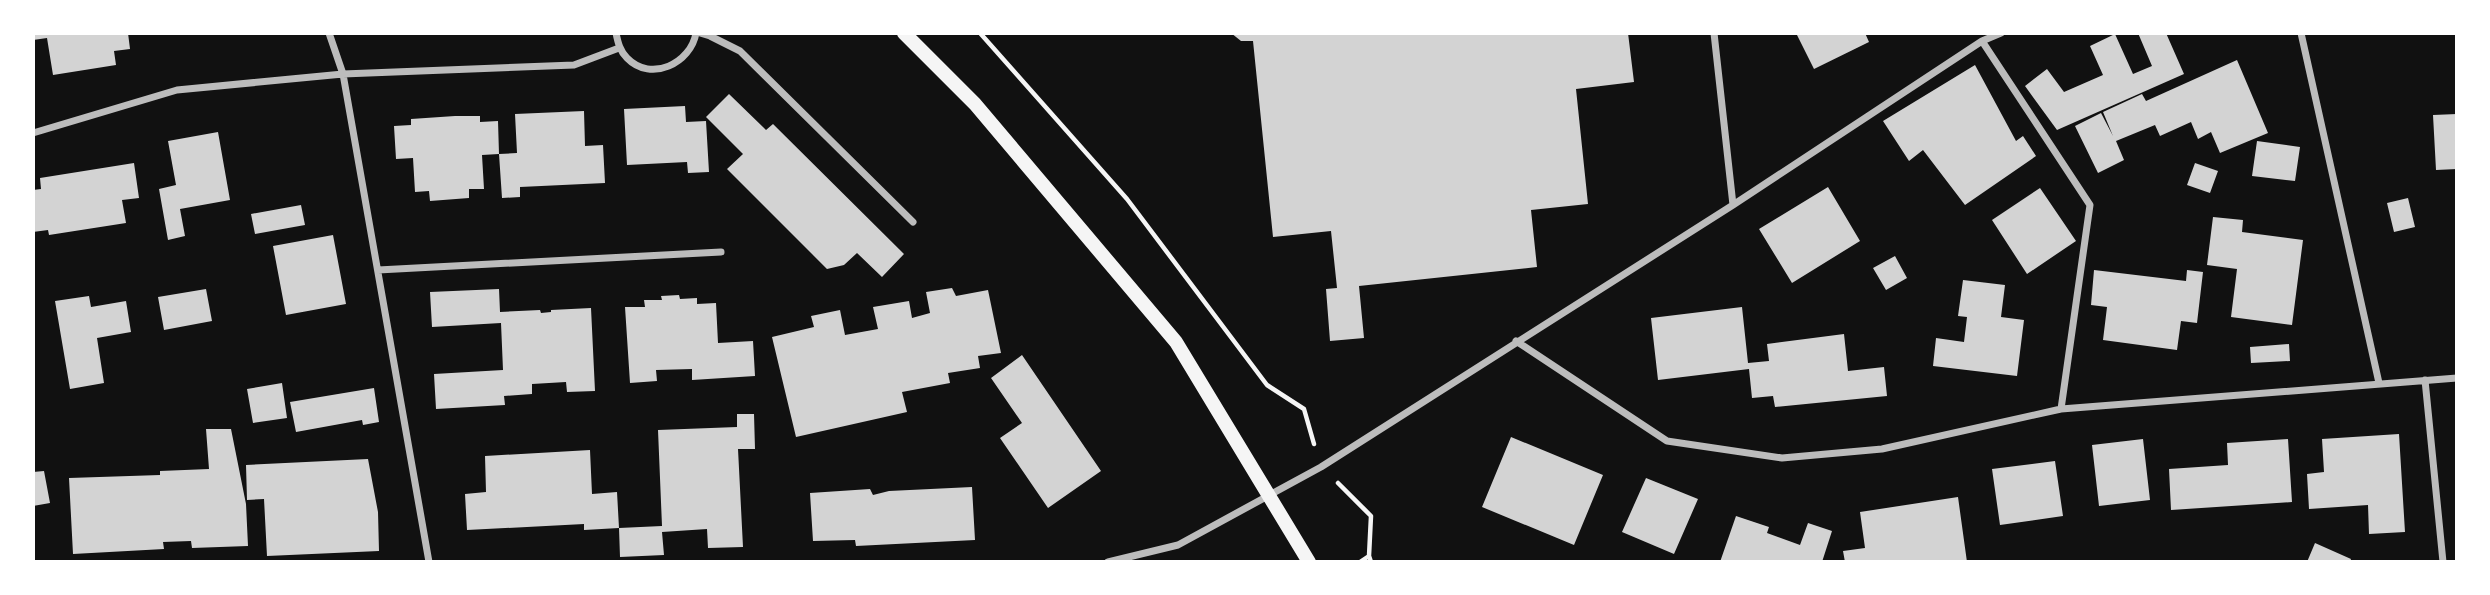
<svg xmlns="http://www.w3.org/2000/svg" width="2490" height="595" font-family="Mulish,sans-serif">
<style>
.building{fill:#d3d3d3}
.lines{fill:none;stroke-linecap:round;stroke-linejoin:round}
.path{stroke:#f5f5f5;stroke-width:4.5}
.minor{stroke:#bcbcbc;stroke-width:7}
.secondary{stroke:#f5f5f5;stroke-width:14}
</style>
<rect width="100%" height="100%" fill="#111"/>
<!-- building -->
<path class="building" d="M33 33H128L130 49 114 51 116 65 53 75 47 38 33 40Z
M1231 33H1628L1634 82 1576 89 1588 204 1531 210 1537 267 1359 286 1364 338 1330 341 1326 289 1337 288 1331 231 1273 237 1253 41H1241Z
M1796 33H1865L1869 42 1814 69Z
M2138 33H2166L2184 74 2057 130 2025 86 2047 69 2064 92 2103 75 2090 46 2115 34 2133 74 2152 66Z
M2237 60 2268 133 2220 153 2211 132 2198 139 2191 122 2160 136 2155 125 2116 141 2124 160 2098 173 2075 126 2101 113 2113 136 2103 112 2142 94 2146 101Z
M1975 65 2016 141 2023 136 2036 156 1965 205 1923 150 1909 161 1883 121Z
M729 94 766 130 773 124 904 254 882 277 857 253 844 265 827 269 727 169 743 154 706 117Z
M685 106 686 122 706 121 709 172 688 173 687 162 627 165 624 109Z
M584 111 585 146 603 145 605 183 520 187V197L502 198 499 154 517 153 515 114Z
M2457 114V169L2436 170 2433 115Z
M455 116H480V122L498 121 499 154 482 155 484 189H469V198L430 201 429 191 415 192 413 158 396 159 394 126 411 125V119Z
M218 132 230 200 180 209 185 236 168 240 159 189 176 185 168 141Z
M2257 141 2300 147 2295 181 2252 176Z
M134 163 139 198 122 200 126 223 49 235 48 230 33 232V190L41 189 40 178Z
M2195 163 2218 171 2210 193 2187 185Z
M1828 187 1860 241 1792 283 1759 229Z
M2040 188 2076 241 2027 274 1992 220Z
M2408 198 2415 227 2394 232 2387 203Z
M301 205 305 225 255 234 251 214Z
M2213 217 2243 220 2242 232 2303 240 2292 325 2231 317 2237 269 2207 265Z
M333 235 346 304 286 315 273 246Z
M1895 256 1907 278 1886 290 1873 268Z
M2094 270 2186 281 2187 270 2203 272 2197 323 2181 321 2177 350 2103 340 2107 307 2091 305Z
M1963 280 2005 285 2001 317 2024 320 2017 376 1933 366 1936 338 1964 342 1967 317 1958 316Z
M952 288 956 296 988 290 1001 353 978 356 980 368 948 373 950 383 902 392 907 412 796 437 772 337 814 327 811 316 840 310 845 335 878 329 873 307 909 301 912 318 930 313 926 292Z
M206 289 212 321 164 330 158 297Z
M499 289 500 312 540 310 541 313 551 312V310L591 308 595 391 567 392 566 382 532 384V394L504 396 505 405 436 409 434 374 503 370 501 323 432 327 430 292Z
M679 295 680 299 697 298V304L716 303 718 343 753 341 755 376 692 380V369L656 370 657 381 630 383 625 307H645L644 300H662L661 296Z
M89 296 91 307 126 301 131 332 97 338 104 383 70 389 55 301Z
M1742 307 1748 363 1769 361 1767 344 1844 334 1848 371 1884 367 1887 396 1775 407 1773 396 1752 398 1749 369 1658 380 1651 318Z
M2289 344 2290 361 2251 363 2250 347Z
M1022 355 1101 471 1048 508 1000 438 1022 423 991 378Z
M282 383 287 418 253 423 247 389Z
M374 388 379 422 363 425 362 420 296 432 290 402Z
M737 414H754L755 449H738L743 547 708 548 707 529 662 532 664 555 620 557 619 528 584 530V524L467 530 465 494 486 492 485 456 590 450 592 494 617 492 619 528 662 526 658 430 737 427Z
M206 429H231L246 504 248 546 192 548 191 541 163 542 164 549 73 554 69 478 160 475V471L209 469Z
M2399 434 2405 532 2369 534 2368 505 2309 509 2307 474 2324 472 2322 439Z
M1511 437 1603 475 1574 545 1482 507Z
M2143 439 2150 500 2099 506 2092 445Z
M2288 439 2292 502 2171 510 2169 469 2228 465 2227 443Z
M368 459 378 512 379 551 267 556 264 499 247 500 246 465Z
M2055 461 2063 516 2000 525 1992 469Z
M44 471 50 503 33 506V472Z
M1646 478 1698 499 1674 554 1622 532Z
M972 487 975 540 856 546 855 540 813 541 810 493 870 489 873 495 889 491Z
M1958 497 1967 562H1845L1843 551 1865 548 1860 512Z
M1736 516 1769 527 1767 533 1800 545 1808 523 1832 531 1822 562H1720Z
M2315 543 2351 559 2350 562H2307Z"/>
<g class="lines">
<!-- path -->
<path class="path" d="M980 33 1127 199 1267 385 1304 409 1314 444
M1338 483 1371 516 1369 556 1371 562
M1360 562 1369 556"/>
<!-- minor -->
<path class="minor" d="M329 33 343 74 429 562
M616 33C618 43 620 51 627 58 651 83 691 63 696 33
M700 33 710 36 740 51 913 222
M1714 33 1733 205
M2301 33 2379 383
M1982 41 2090 205 2061 409
M33 133 177 90 343 74 574 65 619 48
M378 270 721 252
M1516 341 1667 441 1782 458 1882 449 2061 409 2457 378
M2425 380 2443 562
M1108 562 1178 545 1321 467 1733 205 1982 41 2001 33"/>
<!-- secondary -->
<path class="secondary" d="M904 33 975 104 1176 342 1309 562"/>
</g>
<!-- border -->
<rect width="2490" height="595" fill="none" stroke="#ffffff" stroke-width="70"/>
</svg>
